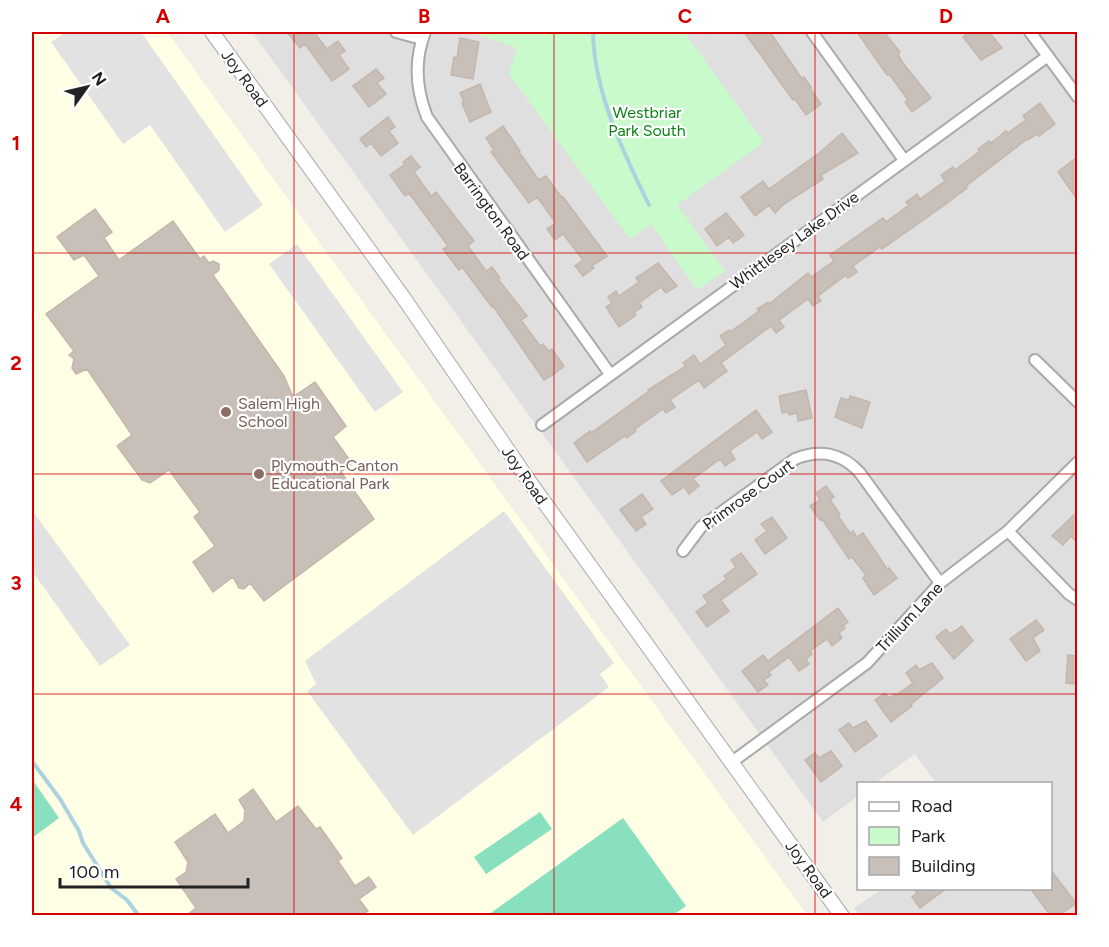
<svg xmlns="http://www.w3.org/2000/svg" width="1109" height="947" font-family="Figtree,sans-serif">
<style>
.residential{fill:#e0dfdf}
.education{fill:#ffffe5}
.park{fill:#c8facc}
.pitch{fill:#88e0be}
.parking{fill:#e2e2e2}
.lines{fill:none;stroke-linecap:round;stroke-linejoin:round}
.stream{stroke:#aad3df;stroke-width:4}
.building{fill:#c7bfb8;stroke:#c4b6ab;stroke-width:1.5}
.minor-casing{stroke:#a9a9a9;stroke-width:14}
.tertiary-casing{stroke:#a9a9a9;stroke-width:16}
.minor{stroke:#fff;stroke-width:10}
.tertiary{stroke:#fff;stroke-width:14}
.grid{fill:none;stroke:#d40000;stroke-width:1.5;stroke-opacity:0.55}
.education-dot{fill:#8d6e63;stroke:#fff;stroke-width:2}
.labels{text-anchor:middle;stroke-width:4.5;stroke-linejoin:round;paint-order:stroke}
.street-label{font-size:16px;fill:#222;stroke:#fff}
.park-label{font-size:16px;fill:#0c8416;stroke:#fff}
.education-label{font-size:16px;fill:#785e54;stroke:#fff;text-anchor:start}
.neatline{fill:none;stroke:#d40000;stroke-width:2}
.grid-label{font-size:20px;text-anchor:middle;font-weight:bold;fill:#d40000}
</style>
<rect width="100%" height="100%" fill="#f2efe9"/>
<!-- residential -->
<path class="residential" d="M252 32H1077V915H860L854 908 882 889 1050 888V784L936 783 915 754 875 783 858 784V796L823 822Z"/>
<!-- education -->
<path class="education" d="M32 32H167L807 915H32Z"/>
<!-- park -->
<path class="park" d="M471 32H512L520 35 522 32H684L764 142 677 205 725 271 697 290 651 224 630 239 509 74 517 48Z"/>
<!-- pitch -->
<path class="pitch" d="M32 779 59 818 32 838V778Z
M540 812 552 829 486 874 474 857Z
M623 818 686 906 673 915H488Z"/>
<!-- parking -->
<path class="parking" d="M66 32H141L263 205 225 232 150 125 123 144 51 42Z
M297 244 403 392 375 412 269 264Z
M32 510 130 645 100 666 32 571Z
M504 511 614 663 600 674 609 687 413 835 307 691 316 684 305 661Z"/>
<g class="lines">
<!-- stream -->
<path class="stream" d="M593 32C594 92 623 152 649 205
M32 761 60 799 79 831 83 843 111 888 127 900 139 916"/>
</g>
<!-- building -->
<path class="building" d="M287 32H314L327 49 338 41 345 51 339 55 349 69 332 81 305 44 300 48Z
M744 32H770L802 79 804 77 811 87 810 88 821 104 806 115 795 99 793 100Z
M857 32H884L900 52 898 54 903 63 931 98 912 112 905 102 908 100 889 74 887 75Z
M970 32H989L1002 48 981 60 963 37Z
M460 38 479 42 473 79 451 75 454 57 457 58Z
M376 69 384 78 377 83 386 94 369 107 353 86Z
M480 84 491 112 470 122 462 103 464 102 460 93Z
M1040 103 1055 124 1039 136 1037 134 1028 140 1027 139 966 186 967 188 946 204 882 249 880 247 853 266 857 272 848 278 846 275 818 296 821 301 813 306 808 299 779 320 784 327 776 333 771 326 721 363 727 371 704 388 699 380 670 400 675 407 666 413 663 409 635 429 636 431 627 438 625 436 587 462 574 443 590 431 591 433 649 391 648 390 686 366 683 363 694 355 700 364 726 345 720 336 729 330 730 332 759 311 757 309 768 302 769 304 808 273 811 277 834 261 830 255 883 218 886 222 909 205 906 202 917 194 920 199 945 181 941 175 953 167 955 170 980 151 978 149 989 141 991 143 1006 131 1008 133 1026 120 1023 116Z
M388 117 395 127 389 131 398 143 381 156 371 143 366 147 360 139Z
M503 126 520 151 519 152 539 180 546 176 562 198 563 197 607 256 592 266 594 268 583 276 575 266 583 260 563 234 555 240 547 229 556 223 537 197 529 203 491 152 494 150 486 138Z
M842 133 858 153 821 175 823 179 784 204 775 213 769 205 755 216 741 197 763 181 769 189 819 153Z
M411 156 420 167 414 172 431 196 436 192 474 241 468 246 486 271 492 267 500 278 498 279 527 316 521 320 540 346 543 344 549 351 552 349 564 366 553 375 544 380 493 306 492 307 462 267 459 270 443 249 448 246 409 193 405 196 390 175 405 164 403 162Z
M1077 157V199L1058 172Z
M95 209 112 232 104 238 119 260 173 221 200 259 204 256 209 263 213 261 219 264V270L213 275 284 376 293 397 315 382 346 426 333 437 352 463 341 472 374 519 264 601 250 583 244 589 239 588 233 577 213 592 193 562 215 546 194 517 200 512 169 470 150 483 142 480 117 446 132 435 87 369 76 374 72 368 74 359 69 355 74 351 46 314 99 276 84 255 74 260 57 237Z
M726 213 744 235 733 243 729 237 717 246 705 229Z
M658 263 677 286 666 293 661 287 639 303 642 307 634 312 636 315 619 327 606 307 612 303 608 297 616 291 619 296 639 282 636 278Z
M806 390 812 418 798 421 797 413 789 415V412L782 413 779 396Z
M850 396 870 402 862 428 835 417 841 398 849 400Z
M756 410 772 432 762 439 757 432 730 451 735 459 725 466 720 459 693 479 699 486 689 494 684 487 672 495 661 481Z
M826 486 834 497 830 500 840 514 838 516 850 533 853 531 857 537 863 533 888 570 889 568 897 578 874 595 863 578 866 575 852 557 849 559 822 519 820 520 810 506 820 500 816 493Z
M642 494 653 509 641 517 646 524 636 531 620 510Z
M1077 512V543L1071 536 1063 545 1052 536Z
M772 517 787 538 765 554 755 540 767 531 761 524Z
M741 553 757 574 721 600 729 611 707 627 696 612 708 603 703 596 727 579 724 576 736 567 731 560Z
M838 608 848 622 843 626 845 628 839 633 842 638 832 646 827 639 810 651 812 654 806 659 809 664 799 671 789 657 769 672 771 675 764 680 768 685 758 692 742 671 763 655 768 661Z
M1036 620 1044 630 1033 638 1040 651 1026 661 1010 639Z
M962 626 973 641 954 659 936 637 946 629 950 634Z
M1068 655 1077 656V684L1066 683Z
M932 663 943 678 911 704 912 706 891 722 875 700 885 693 889 698 895 694 896 695 913 683 906 673 916 665 919 670Z
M866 721 877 736 855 752 839 730 849 723 853 728Z
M831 751 842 766 821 782 805 760 815 753 819 758Z
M253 789 276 822 298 806 316 829 320 827 342 858 338 861 355 886 369 877 376 887 359 899 368 911 361 915H187L196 908 176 879 186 872 188 862 175 842 215 814 228 833 244 821 245 810 239 800Z
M1050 869 1076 903 1060 915H1050L1030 888H1050Z
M914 888H947L920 908 912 897 917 893Z"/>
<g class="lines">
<!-- minor casing -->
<g class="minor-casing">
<path id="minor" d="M396 32 422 39
M425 32C414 60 416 89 427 117L610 374
M812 32 904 160
M1030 32 1078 97
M1035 360 1078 402
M542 425 1048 56
M1008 531 1069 594 1078 600
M683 551 701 527 795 459C819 449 842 453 860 473L940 583
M732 762 867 663 940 583 1008 531 1078 462"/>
</g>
<!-- tertiary casing -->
<g class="tertiary-casing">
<path id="tertiary" d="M212 32 403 297 529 481 842 916"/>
</g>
<!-- minor -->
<use href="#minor" class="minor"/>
<!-- tertiary -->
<use href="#tertiary" class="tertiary"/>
</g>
<!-- grid -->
<path class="grid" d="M294 32V916M554 32V916M815 32V916M32 253H1078M32 474H1078M32 694H1078"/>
<!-- markers -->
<g class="education-dot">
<circle cx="226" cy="412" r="6"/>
<circle cx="259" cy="474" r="6"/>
</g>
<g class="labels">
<!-- street labels -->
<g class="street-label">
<text transform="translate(245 78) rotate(54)" y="6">Joy Road</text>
<text transform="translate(492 211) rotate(54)" y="6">Barrington Road</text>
<text transform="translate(794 240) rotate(-36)" y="6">Whittlesey Lake Drive</text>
<text transform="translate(525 475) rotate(55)" y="6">Joy Road</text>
<text transform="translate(748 494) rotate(-36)" y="6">Primrose Court</text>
<text transform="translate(909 617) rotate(-47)" y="6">Trillium Lane</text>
<text transform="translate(809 869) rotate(54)" y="6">Joy Road</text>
</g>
<!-- park labels -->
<g class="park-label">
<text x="647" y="118">Westbriar<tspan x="647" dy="18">Park South</tspan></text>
</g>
<!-- education labels -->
<g class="education-label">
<text x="238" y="409">Salem High<tspan x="238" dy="18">School</tspan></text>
<text x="271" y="471">Plymouth-Canton<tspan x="271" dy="18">Educational Park</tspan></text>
</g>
</g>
<!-- border -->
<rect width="1109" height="947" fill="none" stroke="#ffffff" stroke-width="66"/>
<!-- legend -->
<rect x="857" y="782" width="195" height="108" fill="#ffffff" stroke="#a7a7a7" stroke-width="1.5"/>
<rect x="869" y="802" width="30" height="9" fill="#ffffff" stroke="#a7a7a7" stroke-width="1.5"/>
<text x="911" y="812" font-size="18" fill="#222222">Road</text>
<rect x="869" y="827" width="30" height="18" fill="#c8facc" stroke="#a7a7a7" stroke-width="1.5"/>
<text x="911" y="842" font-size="18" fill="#222222">Park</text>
<rect x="869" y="857" width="30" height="18" fill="#c7bfb8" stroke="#a7a7a7" stroke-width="1.5"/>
<text x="911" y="872" font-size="18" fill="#222222">Building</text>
<!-- north arrow -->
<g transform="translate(87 87) rotate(56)" stroke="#ffffff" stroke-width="4.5" paint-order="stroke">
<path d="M0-4.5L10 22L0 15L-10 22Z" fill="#222222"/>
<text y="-9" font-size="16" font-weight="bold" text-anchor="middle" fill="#222222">N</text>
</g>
<!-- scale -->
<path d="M60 878v9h188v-9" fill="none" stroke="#222222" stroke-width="3"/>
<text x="69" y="878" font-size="18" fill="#222222" stroke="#ffffff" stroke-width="4.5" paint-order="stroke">100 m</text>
<rect x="33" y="33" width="1043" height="881" class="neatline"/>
<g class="grid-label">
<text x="163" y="23">A</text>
<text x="424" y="23">B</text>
<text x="685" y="23">C</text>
<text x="946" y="23">D</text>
<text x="16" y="150">1</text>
<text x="16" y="370">2</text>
<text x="16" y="590">3</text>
<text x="16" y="811">4</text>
</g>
</svg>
